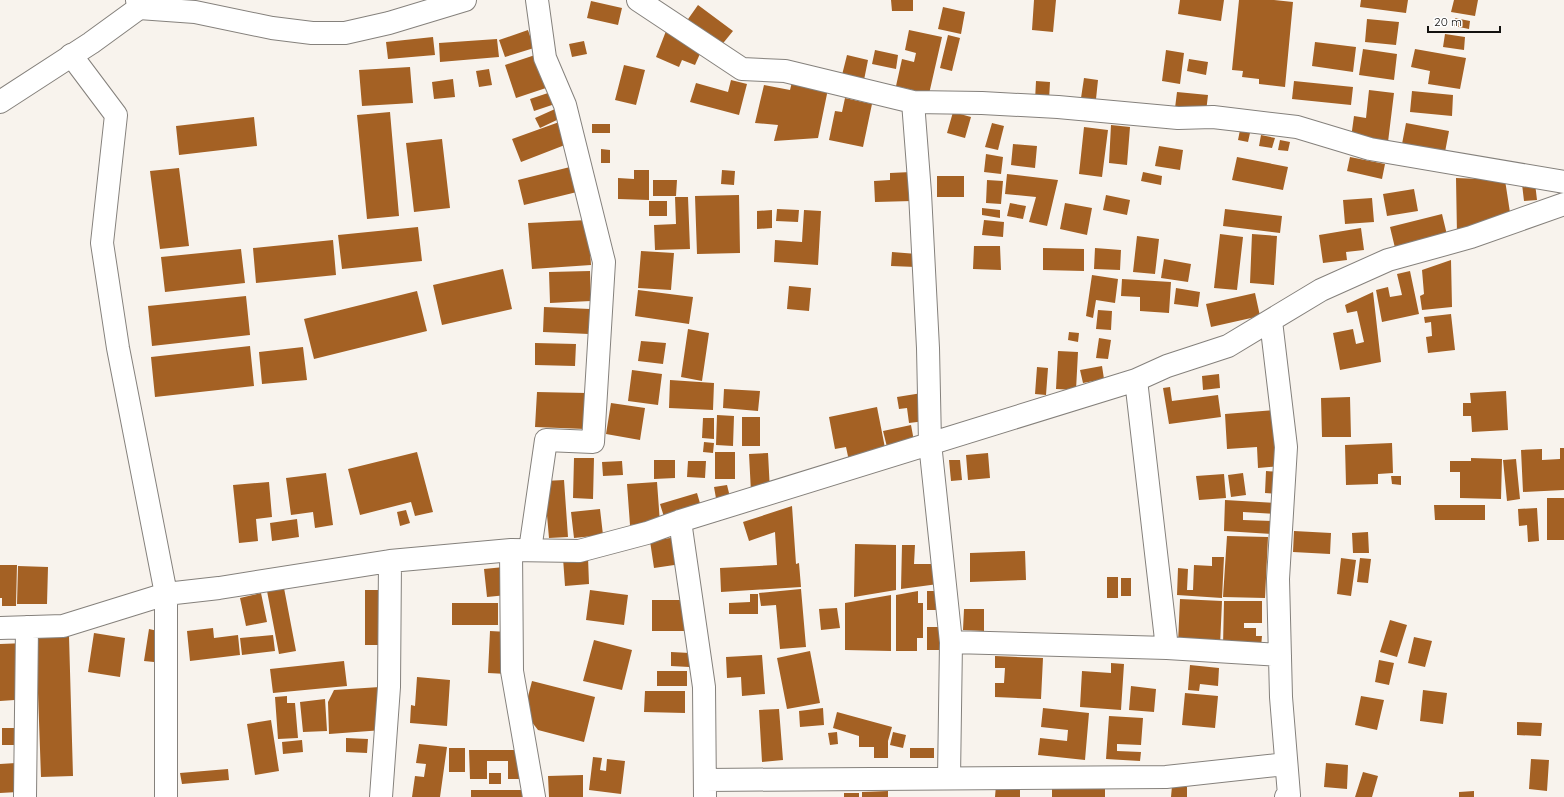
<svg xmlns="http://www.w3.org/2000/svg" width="1564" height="797" font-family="Quicksand,sans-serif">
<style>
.building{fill:#a46124}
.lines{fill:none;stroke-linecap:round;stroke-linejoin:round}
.minor-casing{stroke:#85817c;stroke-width:24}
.highway-casing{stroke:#85817c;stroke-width:24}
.minor{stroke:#fff;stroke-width:22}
.highway{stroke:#fff;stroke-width:22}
</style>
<rect width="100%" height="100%" fill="#f8f3ed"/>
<!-- building -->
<path class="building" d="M891 0H913V11H892Z
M1034 0H1056L1053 32 1032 30Z
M1180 0H1224L1221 21 1178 14Z
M1239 0H1274L1293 2 1285 87 1259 84V79L1242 77 1243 71 1232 70Z
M1361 0H1408L1406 13 1360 7Z
M1454 0H1478L1475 16 1451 12Z
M591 1 622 8 618 25 587 18Z
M698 5 733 31 720 47 686 22Z
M943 7 965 12 961 34 938 29Z
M1455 18 1470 21 1469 29 1454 26Z
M1367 19 1399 22 1396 45 1365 42Z
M528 30 534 48 505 57 499 40Z
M909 30 942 37 929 94 896 86 902 59 914 62 916 53 905 50Z
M666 31 703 47 695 65 682 60 679 67 656 57Z
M1445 34 1465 37 1464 50 1443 47Z
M948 35 960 38 952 71 940 68Z
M433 37 435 55 388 59 386 42Z
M497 39 499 57 440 62 439 43Z
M584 41 587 54 572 57 569 44Z
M1315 42 1356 47 1353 72 1312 66Z
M1363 49 1397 54 1394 80 1359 75Z
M1415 49 1466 58 1460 89 1428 84 1430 71 1411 67Z
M875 50 898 55 896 69 872 64Z
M1166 50 1184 53 1180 84 1162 81Z
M538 54 549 87 516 98 505 65Z
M847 55 868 60 864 80 842 75Z
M1189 59 1208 62 1206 75 1187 71Z
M624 65 645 70 636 105 615 100Z
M410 67 413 103 362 106 359 70Z
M489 69 492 85 479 87 476 71Z
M1084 78 1098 80 1096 99 1081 98Z
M453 79 455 97 434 99 432 82Z
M731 80 747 84 739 115 690 102 696 83 728 92Z
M1036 81 1050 82 1049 100H1035Z
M1294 81 1353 87 1351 105 1292 99Z
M792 82 828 89 818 138 774 141 778 125 755 123 764 85 790 90Z
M1369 90 1394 93 1388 142 1351 138 1354 116 1366 118Z
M1412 91 1453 95 1452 116 1410 112Z
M551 92 555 104 534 111 530 99Z
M1177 92 1208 95 1206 112 1175 108Z
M845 98 872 104 863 147 829 140 835 111 842 112Z
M555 109 559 119 540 128 535 118Z
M390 112 399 216 367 219 357 115Z
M953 112 971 117 965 138 947 133Z
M254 117 257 146 179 155 176 126Z
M562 121 570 143 521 162 512 139Z
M992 123 1004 126 998 150 985 147Z
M1406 123 1449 131 1445 152 1402 144Z
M592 124H610V133H592Z
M1111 125 1130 127 1127 165 1109 163Z
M1084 127 1108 130 1102 177 1079 174Z
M1240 130 1250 133 1248 142 1238 140Z
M1261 135 1275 138 1272 148 1259 146Z
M442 139 450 208 414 212 406 143Z
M1280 140 1290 142 1288 151 1278 150Z
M1013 144 1037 146 1035 168 1011 165Z
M1159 146 1183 150 1180 170 1155 166Z
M601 149 610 150V163H601Z
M986 154 1003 157 1001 174 984 172Z
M1237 157 1288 167 1283 190 1232 180Z
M1350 157 1385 164 1382 179 1347 171Z
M574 166 581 191 524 205 518 180Z
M179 168 189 246 160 249 150 171Z
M634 170H649V200L618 199V178L634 179Z
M722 170 735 171 734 185 721 184Z
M911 172 912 201 875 202 874 181 890 180V173Z
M1143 172 1162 176 1161 185 1141 181Z
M1007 174 1058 180 1047 226 1029 222 1036 197 1005 194Z
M937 176H964V197H937Z
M1456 178 1505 180 1511 219 1457 235Z
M653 180H677L676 196H653Z
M987 180 1003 181 1001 204 986 203Z
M1535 183 1537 200 1524 201 1522 184Z
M1414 189 1418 211 1387 216 1383 194Z
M739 195 740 253 697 254 695 196Z
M1106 195 1130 200 1127 215 1103 210Z
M675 197H688L690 249 655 250 654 225 676 224Z
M1372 198 1374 222 1345 224 1343 200Z
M649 201H667V216H649Z
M1010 203 1026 206 1023 219 1007 216Z
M1065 203 1092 208 1087 235 1060 229Z
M982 208 1000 210V218L982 215Z
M777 209 799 210 798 222 776 221Z
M1225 209 1282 216 1280 233 1223 226Z
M772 210V228L757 229V211Z
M804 210 821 211 818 265 774 262 775 240 802 242Z
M1442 214 1448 239 1396 252 1390 227Z
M588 220 591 265 532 269 528 223Z
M984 220 1004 222 1003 237 982 235Z
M418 227 422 261 342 269 338 235Z
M1361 228 1364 250 1346 252 1347 260 1323 263 1319 235Z
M1220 234 1243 237 1237 290 1214 288Z
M1252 234 1277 236 1274 285 1250 283Z
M1137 236 1159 239 1155 274 1133 272Z
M333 240 336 275 256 283 253 248Z
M974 246H1000L1001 270 973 269Z
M1043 248 1084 249V271L1043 270Z
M1095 248 1121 250 1120 270 1094 269Z
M241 249 245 283 165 292 161 257Z
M641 251 674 253 671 290 638 288Z
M892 252 917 254 916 267 891 266Z
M1164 259 1191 264 1188 282 1161 278Z
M1451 260 1452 307 1422 310 1420 296 1424 294 1422 270Z
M503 269 512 309 442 325 433 285Z
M590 271 591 301 550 303 549 272Z
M1410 271 1419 314 1382 322 1376 290 1388 287 1390 297 1402 295 1397 274Z
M1092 275 1118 279 1115 303 1096 300 1093 318 1086 316Z
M1122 279 1171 282 1169 313 1140 311V297L1121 296Z
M789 286 811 288 809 311 787 309Z
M1176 288 1200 292 1198 307 1174 304Z
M638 290 693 297 689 324 635 316Z
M417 291 427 331 314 359 304 319Z
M1373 292 1381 362 1340 370 1333 333 1353 329 1356 344 1364 342 1357 311 1347 313 1345 305Z
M1255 293 1260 316 1211 327 1206 304Z
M246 296 250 335 152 346 148 306Z
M544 307 590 309 589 334 543 332Z
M1098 310 1112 311 1111 330 1096 329Z
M1451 314 1455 350 1428 353 1426 337 1432 336 1431 322 1425 323 1424 317Z
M688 329 709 333 702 381 681 377Z
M1069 332 1079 333 1078 342 1068 340Z
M1099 338 1111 340 1108 359 1096 358Z
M641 341 666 343 663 364 638 361Z
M535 343 576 344 575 366 535 365Z
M250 346 254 386 155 397 151 357Z
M303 347 307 380 262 384 259 352Z
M1058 351 1078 352 1076 390 1056 389Z
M1102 366 1104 379 1083 383 1080 370Z
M1037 367 1048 368 1046 395 1035 394Z
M632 370 662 374 658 405 628 401Z
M1219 374 1220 388 1203 390 1202 376Z
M670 380 714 383 713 410 669 408Z
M1170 387 1172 401 1218 395 1221 417 1169 424 1163 388Z
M724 389 760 391 758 411 723 408Z
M1506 391 1508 430 1472 432 1471 416H1463V403H1471L1470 393Z
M537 392 587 393 585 429 535 427Z
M922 393 925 421 909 423 907 408 899 409 897 397Z
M1350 397 1351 437H1322L1321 398Z
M611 403 645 408 640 440 606 434Z
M877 407 886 453 849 461 846 447 835 449 829 417Z
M1276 410 1280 466 1258 468 1257 447 1227 449 1225 414Z
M717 415 734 416 733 446 716 445Z
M742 417H760V446H742Z
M703 418H714V439L702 438Z
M911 425 914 441 887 447 883 431Z
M704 442 714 443 713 453 703 452Z
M1392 443 1393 473 1378 474V484L1346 485 1345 445Z
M1560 448H1564V490L1523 492 1521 450 1542 449V460L1560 459Z
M417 452 433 512 415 516 411 502 360 515 348 469Z
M715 452H735V479H715Z
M768 453 770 491 751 492 749 454Z
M988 453 990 478 968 480 966 455Z
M574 458H594L593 499 573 498Z
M1471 458 1502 459 1501 499 1460 498V472H1450V461H1471Z
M1516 459 1520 499 1507 501 1503 460Z
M654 460H675V478L654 479Z
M949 460H960L962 480 951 481Z
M622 461 623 475 603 476 602 462Z
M688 461H706L705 478 687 477Z
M1266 471 1278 472 1277 494 1265 493Z
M326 473 333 525 315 528 313 512 291 515 286 478Z
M1243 473 1246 495 1231 497 1228 475Z
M1224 474 1226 498 1199 500 1196 476Z
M1391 476H1401V485L1392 484Z
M564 480 568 537 549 538 544 481Z
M269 482 272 517 256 519 258 541 239 543 233 485Z
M657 482 660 523 630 525 627 484Z
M727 485 731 501 717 504 714 487Z
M697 493 702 510 665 520 660 504Z
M1547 498H1564V540H1547Z
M1225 500 1275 503V514L1243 512V520L1274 521 1273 534 1224 531Z
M1434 505H1485V520H1435Z
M792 506 796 564 799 563 801 587 721 592 720 568 777 565 775 532 749 541 743 522Z
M1537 508 1539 541 1528 542 1527 525 1519 526 1518 509Z
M600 509 603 535 574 538 571 512Z
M406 510 410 523 400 526 397 512Z
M297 519 299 537 272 541 270 523Z
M1294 531 1331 533 1330 554 1293 552Z
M1368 532 1369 553H1353L1352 533Z
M1227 536 1268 537 1265 598 1223 597Z
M677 537 681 564 654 568 650 541Z
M855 544 896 545V590L854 597Z
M902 545H915L914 564H938V584L901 589Z
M1025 551 1026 580 970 582V553Z
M588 557 589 584 565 586 563 558Z
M1212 557H1224L1222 598 1177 595 1178 568 1188 569 1187 590H1193L1194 565 1212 566Z
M1341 558 1356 560 1351 596 1337 594Z
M1360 558 1371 559 1368 583 1357 582Z
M0 565H17L16 606H2V598H0Z
M18 566 48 567 47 604H17Z
M504 567 507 595 487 597 484 569Z
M1107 577H1118V598H1107Z
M1121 578H1131V596H1121Z
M284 588 296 651 279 654 267 591Z
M801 589 806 647 780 649 776 605 761 606 759 593Z
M365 590H381V645H365Z
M590 590 628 595 624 625 586 620Z
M918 591V603H923V638H917V651H896V595Z
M927 591H940V610H927Z
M261 593 267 622 246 626 240 598Z
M750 594H758V614H729V603L750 602Z
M891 595V651L845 650V603Z
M1180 599 1222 601 1220 646 1178 643Z
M652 600H688V631H652Z
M1224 601H1262V623H1244V628H1256V636H1262L1261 647 1223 646Z
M452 603H498V625H452Z
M837 608 840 628 821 630 819 609Z
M964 609H984V631L963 630Z
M1390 620 1407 625 1397 657 1380 652Z
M927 627H942L943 650H927Z
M213 628 214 638 238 635 240 655 190 661 187 631Z
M149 629 158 631 154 662 144 661Z
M490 631 508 632 507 674 488 673Z
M94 633 125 638 120 677 88 672Z
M273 635 275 651 242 655 240 638Z
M69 636 73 776 41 777 36 637Z
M1414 637 1432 641 1425 667 1408 663Z
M594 640 632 650 622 690 583 681Z
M27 643 29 699 0 701V644Z
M810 651 820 703 787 709 777 658Z
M671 652 690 653 689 667 671 666Z
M762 655 765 694 742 696 741 677 727 678 726 657Z
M995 656 1043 658 1041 699 995 697V683H1004L1005 668H995Z
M1379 660 1394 663 1389 685 1375 682Z
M344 661 347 686 273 693 270 669Z
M1111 663 1124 664 1121 710 1080 707 1082 671 1111 673Z
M1190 665 1219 668 1218 686 1200 684 1199 691 1188 690Z
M657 671H687V686H657Z
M417 677 450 680 447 726 410 723 411 705 415 706Z
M532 681 595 697 584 742 538 730 524 712Z
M1131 686 1156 689 1154 712 1129 710Z
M380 687 383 730 329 734 328 702 334 690Z
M1423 690 1447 693 1443 724 1420 721Z
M645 691H685V713L644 712Z
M1185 693 1218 696 1215 728 1182 725Z
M287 696V703H295L298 738 278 739 275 697Z
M1361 696 1384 700 1377 730 1355 725Z
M325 699 327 731 303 732 300 702Z
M823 708 824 725 800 727 799 711Z
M1043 708 1089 713 1085 760 1038 755 1040 738 1067 741 1068 730 1041 727Z
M779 709 783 760 762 762 759 710Z
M837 712 892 727 888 741V758H874V747H859V736L833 728Z
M1109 716 1143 718 1141 745 1117 744V751L1141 752 1140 761 1106 759Z
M271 720 279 771 255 775 247 724Z
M1517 722 1542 723 1541 736 1517 735Z
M2 728H16V745H2Z
M837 732 838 744 830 745 828 733Z
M893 732 906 735 903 748 890 745Z
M346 738 368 739 367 753 346 752Z
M302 740 303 752 283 754 282 742Z
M419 744 447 747 440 797H412L415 776 424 777 426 764 416 763Z
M449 748H465V772H449Z
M910 748H934V758H910Z
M469 750H522V779H508V761H487V779H470Z
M593 757 602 758 600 770 606 771 607 759 625 761 621 794 589 790Z
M1531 759 1549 760 1547 791 1529 789Z
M16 763 18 792 0 793V764Z
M1326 763 1348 765 1347 789 1324 787Z
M228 769 229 780 182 784 180 773Z
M1363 772 1378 776 1372 797H1355Z
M489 773H501V784H489Z
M583 775V797H549L548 776Z
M996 785 1020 786V797H995Z
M1052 785H1105V797H1052Z
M1172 786 1187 787V797H1171Z
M471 790H524V797H471Z
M888 791V797H862V792Z
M1474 791V797H1459V792Z
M844 793H859V797H844Z"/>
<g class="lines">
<!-- minor casing -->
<g class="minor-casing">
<path id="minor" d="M137 0 139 8 195 12 272 28 312 33H345L389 23 465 0
M638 0 742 69 785 71 913 102 982 103 1058 107 1178 118 1213 117 1297 127 1370 149 1564 182
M71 55 116 115 102 243 118 348 166 594V797
M913 102 920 193 928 348 930 443 951 642 949 778
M1271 321 1286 447 1278 579 1281 697 1289 795 1286 797
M1136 380 1167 648
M680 521 704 687 705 797
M511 550 512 671 534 797
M530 550 546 440 593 442 604 262 565 105 545 58 537 0
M0 628 63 626 166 594 219 588 390 561 511 550 579 551 647 533 680 521 1136 380 1167 366 1228 346 1321 290 1388 260 1471 237 1564 204
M951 642 1167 648 1280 655
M705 780 1166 777 1286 764
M25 797 27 627
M381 797 389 687 390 561"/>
</g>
<!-- highway casing -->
<g class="highway-casing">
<path id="highway" d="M0 102 91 43 150 0"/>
</g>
<!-- minor -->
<use href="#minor" class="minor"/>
<!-- highway -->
<use href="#highway" class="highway"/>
</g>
<!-- scale -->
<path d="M1428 26v6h72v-6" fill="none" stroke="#141210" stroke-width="2"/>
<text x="1434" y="26" font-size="12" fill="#141210" stroke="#ffffff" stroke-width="3" paint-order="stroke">20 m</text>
</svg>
